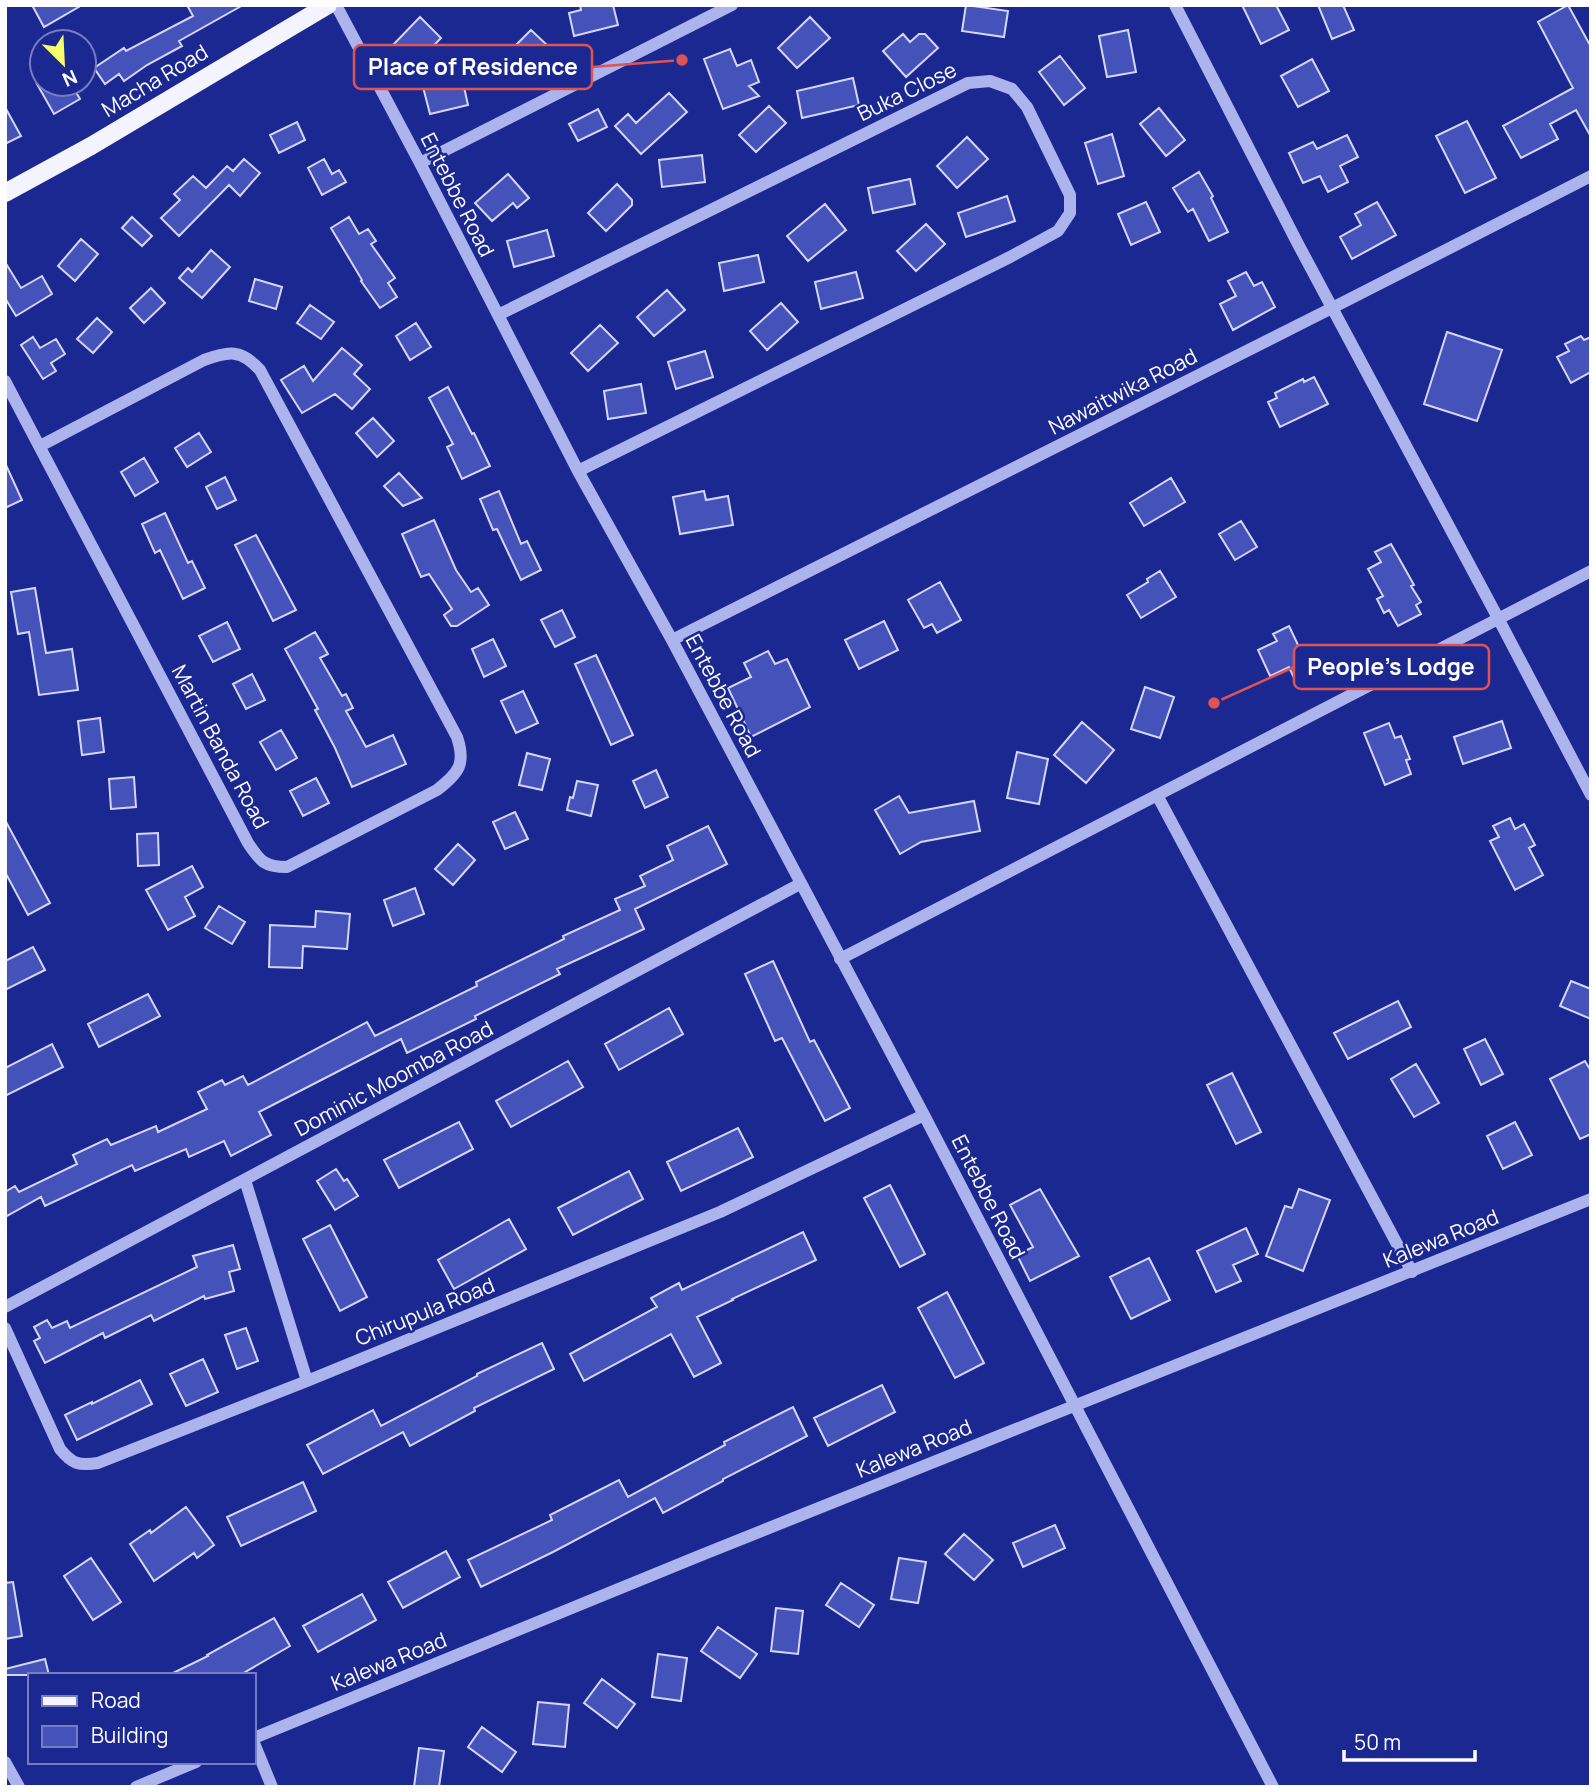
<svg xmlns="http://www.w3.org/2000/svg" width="1596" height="1792" font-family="Manrope,sans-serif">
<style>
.building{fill:#4552b9;stroke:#d2d7fa;stroke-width:2}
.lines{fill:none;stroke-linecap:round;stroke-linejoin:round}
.minor{stroke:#acb4ee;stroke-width:12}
.major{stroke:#f3f4ff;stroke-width:18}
.labels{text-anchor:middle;stroke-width:5;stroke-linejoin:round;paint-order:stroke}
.street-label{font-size:21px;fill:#fff;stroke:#1c2891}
.leader{fill:none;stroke:#de5353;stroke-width:2.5}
.callout-dot{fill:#de5353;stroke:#1c2891;stroke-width:2.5}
.callout{fill:#1c2891;stroke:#de5353;stroke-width:2.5}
.callout-label{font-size:23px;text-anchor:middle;font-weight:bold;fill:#fff}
</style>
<rect width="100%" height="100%" fill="#1c2891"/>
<!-- building -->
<path class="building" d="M32 5H82L44 27Z
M187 5H243L179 41 182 46 147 65 124 81 119 74 105 84 94 68 124 48 126 51 193 16Z
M580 5H613L618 25 574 36 569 13 581 10Z
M966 5 1008 11 1004 37 962 31Z
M1242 5H1276L1289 30 1261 44Z
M1318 5H1343L1354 30 1332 39Z
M1568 5 1591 47V137L1576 110 1550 124 1558 139 1521 158 1503 126 1573 88 1538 22Z
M420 17 441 38 415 65 393 45Z
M810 17 830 38 797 68 778 48Z
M531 30 548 46 520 74 503 58Z
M1128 30 1136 72 1107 77 1099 36Z
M903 34 910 42 919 34H925L938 48 906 77 883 51Z
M730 49 737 66 751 60 759 82 749 86 759 96 723 109 704 59Z
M1060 56 1085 88 1064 105 1039 72Z
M1312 59 1329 91 1298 107 1281 76Z
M462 78 468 105 430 114 423 87Z
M853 78 859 105 802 118 797 91Z
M37 84H71L80 99 54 114Z
M669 93 687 112 641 154 615 126 628 114 636 123Z
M769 106 786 123 756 152 739 135Z
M5 107 21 136 5 144Z
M1159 108 1185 140 1166 156 1140 124Z
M598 109 607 127 578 141 569 124Z
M1467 121 1496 178 1465 193 1436 136Z
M297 122 305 140 279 153 270 135Z
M1112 134 1124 176 1098 184 1085 143Z
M1347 135 1358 157 1340 166 1348 182 1328 192 1320 176 1303 183 1289 153 1313 142 1317 149Z
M967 137 988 159 957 188 937 166Z
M702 155 705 182 662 187 659 160Z
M244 159 260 173 240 196 229 185 179 236 161 218 180 200 174 194 193 176 206 188 227 166 233 171Z
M324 159 332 174 339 170 346 182 322 195 308 168Z
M1199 172 1213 196 1211 198 1228 232 1209 241 1193 209 1188 212 1173 188Z
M508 174 529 198 517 208 513 203 492 221 475 203Z
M910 179 915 204 873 213 868 188Z
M617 184 632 200V205L606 231 588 213Z
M1007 196 1015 221 966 237 958 213Z
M1146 202 1160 232 1131 245 1118 214Z
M1377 202 1396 235 1352 259 1340 237 1361 225 1355 214Z
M825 204 846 230 808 261 787 236Z
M132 217 152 236 142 246 122 228Z
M349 217 359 234 368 229 376 241 371 244 395 278 388 283 397 297 380 308 361 281 362 280 331 228Z
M926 224 945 244 916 271 897 251Z
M547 230 554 256 514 267 507 241Z
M81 239 98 254 75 281 58 266Z
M211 250 230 267 202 298 179 278 188 268 192 272Z
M758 255 764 282 724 291 719 263Z
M5 262 21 288 42 276 52 294 16 316 5 298Z
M856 272 863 298 821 309 815 282Z
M1246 272 1254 286 1262 282 1275 307 1233 330 1220 304 1236 296 1228 281Z
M255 279 282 287 276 309 249 301Z
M151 288 165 303 144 323 130 308Z
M667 290 685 310 654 336 637 317Z
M781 303 798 322 767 350 750 331Z
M310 305 334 322 321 339 297 323Z
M97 318 112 332 93 353 77 339Z
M416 323 431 347 410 360 396 336Z
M600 325 618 343 588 371 571 353Z
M1447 332 1502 350 1477 421 1424 404Z
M1581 336 1584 340 1591 337V372L1571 383 1557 357 1569 351 1565 344Z
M33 337 40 348 56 339 65 354 51 363 56 371 43 379 21 345Z
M342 348 362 365 354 374 370 389 352 409 335 394 302 413 281 380 304 366 313 381Z
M705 351 713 377 676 389 668 362Z
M1314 377 1328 404 1280 427 1268 402 1277 398 1275 393 1303 379 1304 382Z
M641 384 646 413 608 419 604 391Z
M448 387 472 434 474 433 490 466 462 479 447 447 453 444 429 398Z
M373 418 394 441 377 457 356 433Z
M199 433 211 452 187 467 175 448Z
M144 458 158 482 135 496 121 472Z
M5 463 22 500 5 508Z
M399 473 422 498 403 506 384 486Z
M225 477 236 500 217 509 206 487Z
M1171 478 1185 502 1144 526 1130 503Z
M499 491 521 544 527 541 541 570 521 580 497 529 493 530 480 499Z
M704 491 706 500 728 496 733 525 680 534 673 497Z
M165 513 188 563 192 561 205 588 183 599 160 550 155 553 142 524Z
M434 520 456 570 471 592 478 588 489 605 457 626H451L444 615 452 609 429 574 421 577 402 534Z
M1241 521 1257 547 1235 560 1219 534Z
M256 535 296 610 273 621 235 545Z
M1391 544 1414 585 1411 586 1421 602 1416 605 1421 614 1398 626 1389 610 1384 613 1377 599 1383 596 1368 569 1381 562 1375 552Z
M1160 571 1176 597 1141 618 1127 595 1148 582 1147 579Z
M940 582 961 620 937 633 932 624 924 628 908 600Z
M35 588 46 653 72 649 78 690 39 695 29 632 18 634 11 592Z
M562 610 575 637 555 647 541 620Z
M884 621 898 650 859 669 845 640Z
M227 622 240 649 213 662 199 636Z
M1289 626 1310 670 1294 678 1289 667 1270 676 1258 650 1277 641 1273 634Z
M315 632 328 654 320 658 342 696 346 694 353 708 346 711 366 747 393 735 406 764 352 787 335 748 315 710 318 709 285 649Z
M493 639 506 666 484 677 472 649Z
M768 651 775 664 787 659 810 707 751 737 728 688 751 677 744 663Z
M596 655 633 735 611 745 575 664Z
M252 674 265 700 246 709 233 684Z
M1145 687 1174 697 1160 738 1131 729Z
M523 691 538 723 516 733 501 701Z
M100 718 104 752 82 755 78 721Z
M1502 721 1511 748 1463 764 1454 737Z
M1082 722 1114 750 1086 783 1054 755Z
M1389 723 1395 738 1401 736 1410 759 1406 760 1411 774 1385 785 1364 733Z
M281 730 297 758 276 770 260 742Z
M1017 752 1048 759 1039 804 1007 798Z
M527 753 550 759 542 790 519 785Z
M656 770 668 797 645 808 633 781Z
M134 777 136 807 111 809 109 779Z
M316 778 329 803 303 816 290 791Z
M577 781 598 785 591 816 567 810 570 797 573 798Z
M899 796 909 813 974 801 980 831 921 842 900 854 875 810Z
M515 812 528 839 505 849 493 822Z
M1510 818 1515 829 1524 824 1535 845 1529 848 1543 875 1515 890 1490 841 1499 837 1493 826Z
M5 820 50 903 28 915 5 872Z
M708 826 727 864 635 909 644 929 557 969 560 974 475 1016 476 1019 407 1053 401 1039 259 1112 271 1135 231 1156 224 1141 189 1157 186 1149 135 1171 132 1165 45 1206 41 1197 5 1217V1192L15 1186 19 1192 77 1164 73 1155 107 1139 111 1145 156 1126 158 1132 207 1109 198 1092 222 1080 225 1085 243 1076 248 1085 367 1022 375 1036 477 986 476 982 564 939 563 936 620 910 615 899 645 886 640 876 673 860 667 846Z
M158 833 159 865 138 866 137 834Z
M458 844 475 860 453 885 435 869Z
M192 866 203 887 185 897 195 916 168 930 146 890Z
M415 888 424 914 393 926 384 900Z
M219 906 245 922 232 944 205 928Z
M316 911 350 914 347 949 303 946 302 968 269 967 270 925 315 927Z
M33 947 45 970 5 990V961Z
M773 961 810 1042 814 1040 850 1108 825 1121 782 1038 775 1041 745 974Z
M1571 981 1591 989V1019L1560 1006Z
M148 994 160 1016 99 1047 88 1024Z
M1398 1001 1411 1027 1348 1059 1334 1033Z
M669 1008 683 1034 619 1070 605 1044Z
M1485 1039 1503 1074 1481 1085 1464 1049Z
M52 1044 63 1067 5 1096V1068Z
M568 1061 583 1087 511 1127 496 1101Z
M1585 1061 1591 1071V1134L1580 1139 1550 1079Z
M1416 1064 1439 1103 1414 1117 1391 1079Z
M1232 1073 1261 1132 1236 1144 1207 1085Z
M459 1122 473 1149 399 1188 384 1160Z
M1515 1122 1532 1155 1503 1169 1487 1136Z
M738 1128 753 1157 681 1191 667 1162Z
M336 1169 344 1181 347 1179 358 1196 335 1210 317 1181Z
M629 1171 643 1199 573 1235 558 1208Z
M890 1185 925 1254 900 1267 864 1198Z
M1040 1189 1079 1256 1030 1281 1017 1255 1033 1247 1010 1205Z
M1299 1189 1330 1200 1303 1271 1266 1256 1285 1206 1292 1208Z
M509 1219 526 1249 454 1289 438 1260Z
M330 1225 367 1297 340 1311 303 1239Z
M1246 1228 1258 1254 1233 1265 1241 1281 1216 1292 1197 1251Z
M803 1232 816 1260 732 1299 733 1300 697 1317 721 1363 694 1377 671 1334 584 1381 570 1354 657 1307 651 1298 679 1283 682 1290Z
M233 1245 240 1269 229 1272 234 1291 205 1299 204 1296 154 1321 151 1315 105 1338 103 1333 45 1363 34 1341 40 1338 34 1327 47 1320 52 1328 67 1321 70 1328 197 1267 193 1256Z
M1149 1258 1170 1300 1131 1319 1110 1277Z
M947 1292 984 1363 955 1378 918 1308Z
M246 1328 258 1361 237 1369 225 1335Z
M542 1343 554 1369 474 1408 475 1411 410 1446 403 1432 323 1474 307 1445 373 1410 381 1426 477 1376V1374Z
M203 1359 218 1392 186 1406 170 1374Z
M140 1380 152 1404 77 1440 65 1415 92 1402V1404Z
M882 1385 895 1412 828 1446 814 1418Z
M793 1407 807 1436 723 1479V1481L663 1513 655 1498 553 1552 481 1587 468 1560 552 1520 550 1515 619 1480 628 1497 725 1445 724 1442Z
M303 1482 316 1511 241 1546 227 1517Z
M186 1507 214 1545 197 1558 194 1553 154 1581 130 1544 150 1530 151 1533Z
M1055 1525 1065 1548 1023 1567 1013 1543Z
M964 1534 993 1560 974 1580 945 1554Z
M446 1551 460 1577 403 1608 388 1582Z
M91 1558 121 1602 93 1620 64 1576Z
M899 1558 926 1562 918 1603 891 1599Z
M13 1582 22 1636 5 1639V1583Z
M841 1583 874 1605 859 1627 826 1605Z
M362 1594 376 1620 318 1652 303 1626Z
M776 1608 803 1611 798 1654 771 1651Z
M274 1618 290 1646 240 1675H169L208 1656 207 1655Z
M718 1627 757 1654 740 1678 701 1651Z
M658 1654 687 1658 681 1701 652 1697Z
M45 1659 49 1675H5V1669Z
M602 1679 635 1704 617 1728 584 1703Z
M538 1702 569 1705 565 1747 533 1744Z
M482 1727 516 1752 502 1772 468 1747Z
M419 1748 444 1751 439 1787H414Z"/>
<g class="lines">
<!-- minor -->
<path class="minor" d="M336 5 420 163 578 471 672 640 924 1115 1273 1787
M1175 5 1298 244 1498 618 1591 795
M420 163 732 5
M498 315 968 83 990 81 1012 89 1027 107 1070 195V213L1058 231 1010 257 578 471
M5 381 248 843C260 861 264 867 287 867L437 790C459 773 466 764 457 737L260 370C241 349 229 351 204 360L40 446
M672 640 1332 308 1591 176
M1157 795 1412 1272
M840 959 1591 571
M245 1180 307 1381
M5 1307 800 884
M5 1328 60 1449C72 1464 79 1466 98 1463L307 1381 720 1212 924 1115
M254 1738 704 1554 1591 1199
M254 1743 272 1787
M5 1762 19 1787
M136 1787 196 1762"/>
<!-- major -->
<path class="major" d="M5 193 91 146 328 5"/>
</g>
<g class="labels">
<!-- street labels -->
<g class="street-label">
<text transform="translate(155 81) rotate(-31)" y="7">Macha Road</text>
<text transform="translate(907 92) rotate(-26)" y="7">Buka Close</text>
<text transform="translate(457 195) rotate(63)" y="7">Entebbe Road</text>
<text transform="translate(1123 392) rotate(-27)" y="7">Nawaitwika Road</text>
<text transform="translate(723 696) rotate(62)" y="7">Entebbe Road</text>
<text transform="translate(220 747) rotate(62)" y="7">Martin Banda Road</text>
<text transform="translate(394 1079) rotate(-28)" y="7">Dominic Moomba Road</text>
<text transform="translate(988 1197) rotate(63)" y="7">Entebbe Road</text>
<text transform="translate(1441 1239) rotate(-22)" y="7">Kalewa Road</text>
<text transform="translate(425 1312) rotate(-22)" y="7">Chirupula Road</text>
<text transform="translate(914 1449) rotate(-22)" y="7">Kalewa Road</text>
<text transform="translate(389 1662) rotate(-22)" y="7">Kalewa Road</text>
</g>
</g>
<!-- callouts -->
<path class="leader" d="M682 60L592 67M1214 703L1294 667"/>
<g class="callout-dot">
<circle cx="682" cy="60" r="7"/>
<circle cx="1214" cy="703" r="7"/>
</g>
<g class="callout">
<rect x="354" y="45" width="238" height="44" rx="7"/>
<rect x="1294" y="645" width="195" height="44" rx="7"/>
</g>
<g class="callout-label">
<text x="473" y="75">Place of Residence</text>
<text x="1391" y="675">People's Lodge</text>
</g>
<!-- border -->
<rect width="1596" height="1792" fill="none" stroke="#ffffff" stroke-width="14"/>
<!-- legend -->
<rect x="28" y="1673" width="228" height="91" fill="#1c2891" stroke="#777ebd" stroke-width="2"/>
<rect x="42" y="1696" width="35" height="10" fill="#f3f4ff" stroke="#777ebd" stroke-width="2"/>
<text x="91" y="1708" font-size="21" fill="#ffffff">Road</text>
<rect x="42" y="1726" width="35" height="21" fill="#4552b9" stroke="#777ebd" stroke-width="2"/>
<text x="91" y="1743" font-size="21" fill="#ffffff">Building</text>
<!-- north arrow -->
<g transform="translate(63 63) rotate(156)"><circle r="33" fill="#1c2891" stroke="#777ebd" stroke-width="2"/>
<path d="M0-5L12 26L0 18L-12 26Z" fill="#f6fe6b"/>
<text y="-10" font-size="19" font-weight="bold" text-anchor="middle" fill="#ffffff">N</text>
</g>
<!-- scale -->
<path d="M1344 1750v10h131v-10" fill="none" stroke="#ffffff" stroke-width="3.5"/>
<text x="1354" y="1750" font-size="21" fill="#ffffff" stroke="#1c2891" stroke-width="5" paint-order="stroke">50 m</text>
</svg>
